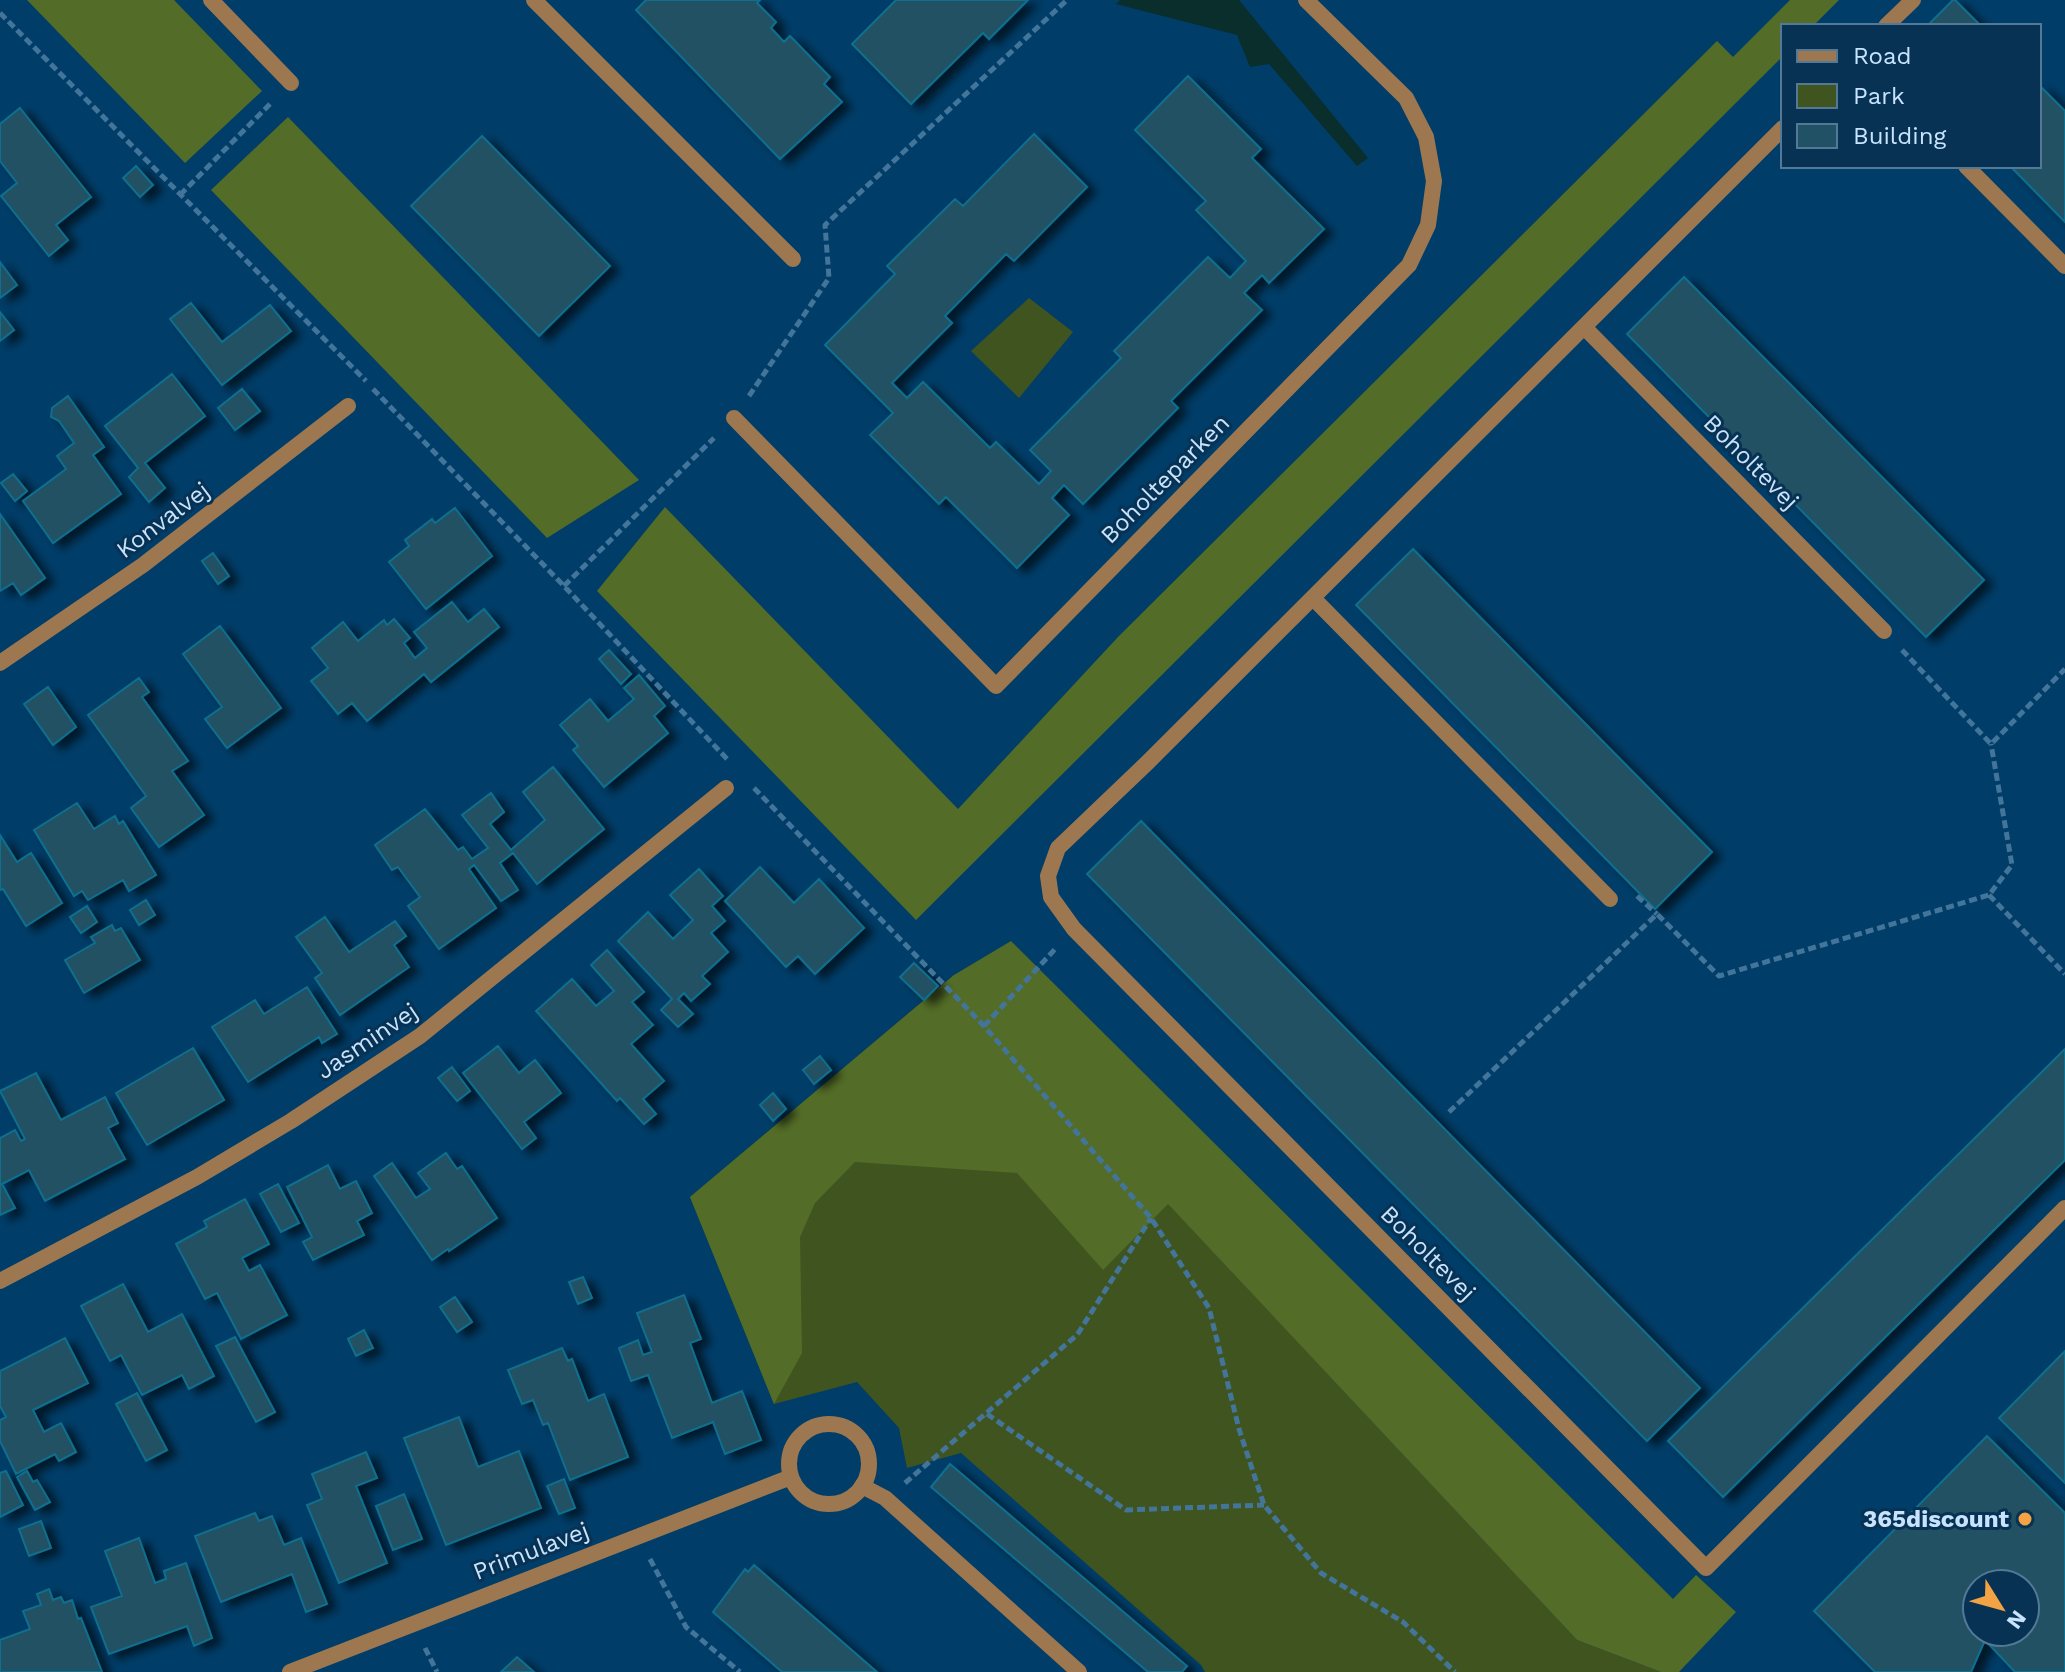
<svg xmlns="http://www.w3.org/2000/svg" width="2065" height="1672" font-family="'Work Sans',sans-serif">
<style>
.green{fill:#40541f}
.forest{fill:#536c27}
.water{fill:#0a2e2b}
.building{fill:#215164;stroke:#116f8e;stroke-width:2;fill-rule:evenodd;filter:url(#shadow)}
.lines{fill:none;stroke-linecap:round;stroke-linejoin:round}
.path{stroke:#43759a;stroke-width:5;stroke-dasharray:8 4;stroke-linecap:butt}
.lane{stroke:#9c774f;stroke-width:16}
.street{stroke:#9c774f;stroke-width:16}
.poi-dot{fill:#f4a344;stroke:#073253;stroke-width:3}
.labels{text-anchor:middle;stroke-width:6;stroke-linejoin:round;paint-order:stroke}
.street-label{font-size:24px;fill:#c7e3fd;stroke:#073253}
.poi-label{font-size:24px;font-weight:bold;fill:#c7e3fd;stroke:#073253;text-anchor:end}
</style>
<defs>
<filter id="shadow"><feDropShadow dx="9" dy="5" stdDeviation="4" flood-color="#0009"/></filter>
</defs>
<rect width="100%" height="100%" fill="#003d68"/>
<!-- green -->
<path class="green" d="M1029 298 1073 332 1019 398 971 351Z
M954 975 1577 1640 1661 1672H1205L1201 1665 961 1453 907 1468 899 1428 857 1382 774 1404 690 1197Z"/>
<!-- forest -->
<path class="forest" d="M27 0H174L262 91 185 163Z
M1790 0H1839L1813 26H1783V56L916 920 597 591 665 507 958 809 1118 637 1717 41 1733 57Z
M288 117 639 480 547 538 211 190Z
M1011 941 1673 1599 1696 1575 1736 1612 1679 1672H1661L1577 1640 1168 1204 1103 1270 1017 1173 855 1162 815 1203 800 1237 802 1353 774 1404 690 1197 954 975Z"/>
<!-- water -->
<path class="water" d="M1120 0H1239L1368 158 1357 166 1269 64 1250 67 1237 35 1116 4Z"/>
<!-- building -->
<path class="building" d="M646 0H760L757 3 776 22 771 28 784 42 790 36 830 77 824 84 842 102 780 159 636 10Z
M896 0H1028L989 39 983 33 911 104 852 44Z
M1953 0H1955L1981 26H1927Z
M1188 76 1261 149 1252 158 1324 229 1269 283 1262 275 1244 293 1262 310 1171 401 1178 408 1083 504 1064 485 1052 498 1069 515 1017 568 946 497 939 504 870 435 893 413 825 345 895 274 887 266 955 199 963 206 1034 134 1087 187 1014 261 1006 254 945 316 952 323 892 383 907 398 923 382 990 448 996 442 1039 484 1051 471 1030 450 1121 358 1114 351 1208 257 1230 278 1246 261 1196 210 1206 201 1135 130Z
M2039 85 2065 111V222L2010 166H2039Z
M20 108 91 197 56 225 68 240 49 256 1 196 17 183 0 161V124Z
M482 136 610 266 539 336 411 206Z
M136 166 153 185 140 197 123 178Z
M0 262 17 285 0 298Z
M1684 277 1984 580 1926 637 1627 334Z
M191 303 222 342 270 305 291 331 222 385 170 319Z
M0 312 14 330 0 341Z
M172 374 205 416 145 463 165 488 149 502 129 477 138 468 105 426Z
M242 389 260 411 235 430 218 408Z
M68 396 104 447 93 455 121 494 53 543 23 501 66 469 57 456 74 443 59 421 51 417 52 408Z
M13 474 27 491 15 501 1 483Z
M455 508 492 556 426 609 389 562 409 546 405 540 432 519 435 523Z
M0 514 45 578 21 595 13 583 0 591Z
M1413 549 1712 852 1655 909 1356 605Z
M213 553 229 576 218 584 202 561Z
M452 602 468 622 484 609 499 627 431 682 424 674 367 721 352 703 338 714 311 681 328 668 312 648 343 622 358 641 384 620 387 625 394 619 410 638 404 643 415 658 427 648 414 632Z
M220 626 281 708 227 748 205 719 222 707 183 654Z
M609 650 631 674 621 684 599 659Z
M639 675 665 706 654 716 668 733 604 787 573 750 578 746 560 725 590 699 608 721 634 699 624 688Z
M139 678 149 692 142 697 188 761 172 771 204 815 159 847 131 808 146 796 88 715Z
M48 687 76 727 53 745 24 704Z
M553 767 604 829 537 884 513 853 500 863 518 890 501 901 474 865 469 869 496 908 439 949 408 906 420 897 398 867 392 870 375 845 425 809 458 850 463 847 472 859 488 848 462 815 491 793 504 812 490 824 511 850 545 820 523 792Z
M77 803 94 829 115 816 119 824 123 821 156 875 129 891 123 880 88 900 82 891 74 896 34 830Z
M1141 821 1700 1388 1647 1441 1087 874Z
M0 835 17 862 31 853 62 903 26 926 3 889 0 890Z
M760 867 794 903 819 879 864 928 815 974 798 956 786 967 725 901Z
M699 869 723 896 712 906 725 921 711 933 728 952 702 976 710 984 691 1001 684 993 678 999 693 1014 678 1027 661 1010 672 999 618 941 648 912 673 939 693 920 670 895Z
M146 900 155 915 139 925 130 910Z
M87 906 97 922 81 933 70 917Z
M325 917 349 952 395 921 406 936 394 945 409 967 340 1015 315 978 322 973 296 937Z
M112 925 115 931 121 928 140 960 84 993 65 960 95 943 91 937Z
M607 950 644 992 632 1002 653 1025 631 1044 664 1081 643 1099 656 1114 644 1124 620 1098 617 1101 536 1011 572 979 596 1006 614 991 591 965Z
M914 963 938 986 924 1000 900 977Z
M307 987 337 1034 322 1043 319 1037 248 1082 212 1027 255 1000 264 1014Z
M498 1046 519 1073 535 1060 561 1093 524 1122 536 1138 522 1149 463 1073Z
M193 1048 224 1100 147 1145 116 1093Z
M2065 1049V1160L1723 1497 1668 1441Z
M820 1056 831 1070 814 1084 803 1070Z
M452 1067 470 1091 457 1101 438 1078Z
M36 1073 61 1120 105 1097 118 1123 108 1128 125 1159 45 1201 29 1170 2 1184 15 1208 0 1215V1138L15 1130 21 1141 25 1139 0 1091Z
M773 1093 786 1109 773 1121 760 1105Z
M446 1153 457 1169 462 1166 497 1218 449 1251 448 1249 432 1260 374 1176 392 1163 416 1198 430 1189 418 1173Z
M328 1165 340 1189 356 1181 372 1213 357 1221 364 1235 313 1260 303 1242 312 1237 287 1187Z
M278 1184 299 1223 281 1232 260 1194Z
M245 1199 269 1244 242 1258 249 1271 260 1265 287 1315 241 1339 217 1293 205 1299 176 1244 207 1227 204 1221Z
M583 1277 592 1298 578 1304 569 1282Z
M123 1284 148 1332 182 1314 214 1376 189 1389 182 1375 142 1395 121 1355 110 1361 81 1306Z
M684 1295 701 1339 690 1343 712 1403 742 1391 761 1440 725 1454 713 1422 672 1438 648 1375 631 1381 619 1348 638 1340 643 1355 652 1352 637 1313Z
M455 1297 472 1322 457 1332 440 1307Z
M364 1330 373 1348 356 1356 348 1339Z
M235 1337 275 1412 256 1422 216 1346Z
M65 1338 88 1383 33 1410 44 1432 61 1423 76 1452 59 1461 55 1454 16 1474 0 1441V1420L6 1417 0 1406V1371Z
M562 1348 568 1361 572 1359 588 1401 604 1394 628 1457 570 1480 548 1423 543 1425 533 1400 522 1404 508 1370Z
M2065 1351V1483L1999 1418Z
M137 1393 167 1450 146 1461 116 1404Z
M459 1417 478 1467 519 1451 541 1508 446 1545 404 1438Z
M1987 1436 2065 1513V1672H2015L1985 1640 1971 1672H1875L1814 1611ZM1977 1584H2025V1632H1977Z
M366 1452 377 1478 356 1486 387 1563 339 1583 307 1505 322 1499 312 1474Z
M950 1464 1187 1666 1182 1672H1148L931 1487Z
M6 1471 23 1505 0 1517V1473Z
M27 1471 33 1482 37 1480 50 1502 35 1510 17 1477Z
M564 1479 575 1508 559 1514 547 1486Z
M404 1494 422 1539 393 1550 376 1506Z
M255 1513 259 1521 272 1516 284 1545 301 1538 327 1604 306 1612 292 1574 221 1602 195 1536Z
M41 1521 51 1548 29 1556 19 1529Z
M139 1538 155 1583 166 1579 164 1571 186 1563 212 1638 194 1646 187 1626 109 1654 91 1607 122 1596 105 1551Z
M754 1565 877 1672H782L713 1612 745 1569 748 1572Z
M49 1589 53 1600 61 1597 64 1603 72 1600 78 1619 81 1618 102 1672H0V1640L30 1629 23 1611 41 1605 37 1594Z
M517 1657 534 1672H501Z"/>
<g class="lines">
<!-- path -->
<path class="path" d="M0 13 366 381
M180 195 272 102
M373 389 564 586 728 760
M749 396 829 278 825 225 1067 0
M564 586 714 438
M1902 650 1991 744 2065 669
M754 788 984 1026 1151 1218 1209 1308 1239 1429 1264 1505 1321 1573 1403 1622 1455 1672
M1989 895 2065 974
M1637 896 1657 914
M984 1026 1057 947
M1449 1112 1657 914 1719 976 1989 895 2012 865 1991 744
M987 1414 1126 1510 1264 1505
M905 1483 1077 1335 1151 1218
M650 1559 686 1627 740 1672
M425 1648 437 1672"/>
<!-- lane -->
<path class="lane" d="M211 0 291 83
M534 0 793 259
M1886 26 1913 0
M1783 128 1148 762 1058 848 1048 876 1051 897 1074 929 1706 1568 2065 1208
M1966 166 2065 266
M862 1486 885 1498 1079 1672"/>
<!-- street -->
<path class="street" d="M1584 327 1884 631
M734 418 996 686 1409 265 1428 225 1434 181 1426 137 1406 98 1306 0
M1313 598 1610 899
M0 663 143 565 348 406
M0 1281 197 1177 291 1121 420 1036 726 788
M789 1464a40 40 0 1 1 80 0a40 40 0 1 1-80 0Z
M290 1672 791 1477"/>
</g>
<!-- markers -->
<circle class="poi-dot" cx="2025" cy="1519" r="8"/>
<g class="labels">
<!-- street labels -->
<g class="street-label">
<text transform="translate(1751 462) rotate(45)" y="8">Boholtevej</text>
<text transform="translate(1165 479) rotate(-45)" y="8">Boholteparken</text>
<text transform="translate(163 520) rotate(-37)" y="8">Konvalvej</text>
<text transform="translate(367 1041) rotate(-34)" y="8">Jasminvej</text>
<text transform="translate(1428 1253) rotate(45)" y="8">Boholtevej</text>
<text transform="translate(531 1551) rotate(-21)" y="8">Primulavej</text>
</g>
<!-- poi labels -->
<g class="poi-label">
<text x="2009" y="1527">365discount</text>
</g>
</g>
<!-- legend -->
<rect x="1781" y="24" width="260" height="144" fill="#073253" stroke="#547997" stroke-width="2"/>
<rect x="1797" y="50" width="40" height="12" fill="#9c774f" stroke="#547997" stroke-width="2"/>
<text x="1853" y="64" font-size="24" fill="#c7e3fd">Road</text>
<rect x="1797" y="84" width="40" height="24" fill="#40541f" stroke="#547997" stroke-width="2"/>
<text x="1853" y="104" font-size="24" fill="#c7e3fd">Park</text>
<rect x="1797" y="124" width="40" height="24" fill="#215164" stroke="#547997" stroke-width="2"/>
<text x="1853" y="144" font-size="24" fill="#c7e3fd">Building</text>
<!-- north arrow -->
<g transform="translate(2001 1608) rotate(127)"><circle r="38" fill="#073253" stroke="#547997" stroke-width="2"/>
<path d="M0-6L14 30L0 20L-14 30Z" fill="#f4a344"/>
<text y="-12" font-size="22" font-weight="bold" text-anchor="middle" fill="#c7e3fd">N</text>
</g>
</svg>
